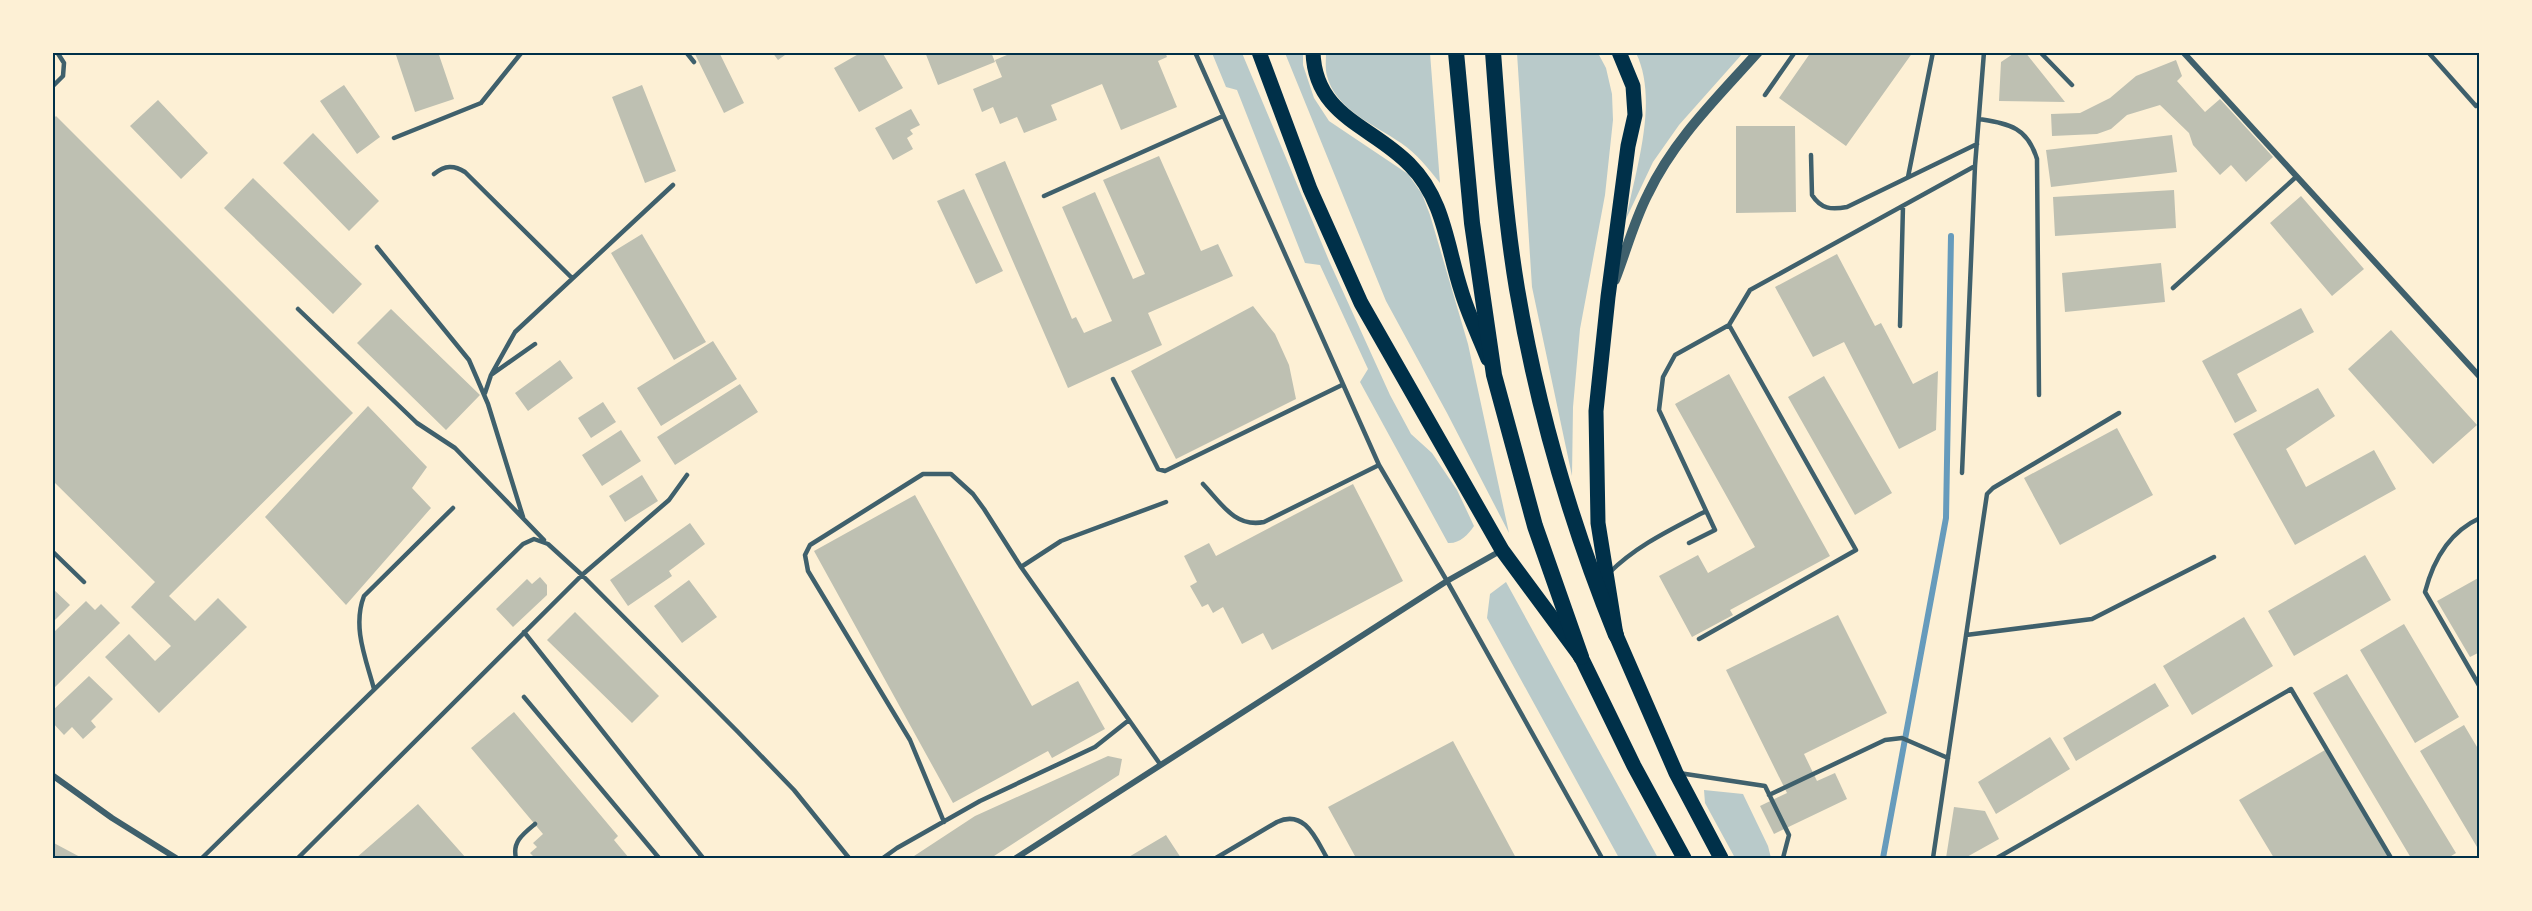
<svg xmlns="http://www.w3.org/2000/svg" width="2532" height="911" font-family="'Source Sans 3',sans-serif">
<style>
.green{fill:#b9caca}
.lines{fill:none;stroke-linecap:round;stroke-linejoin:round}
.stream{stroke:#669bbc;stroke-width:6}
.building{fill:#bec0b2}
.service{stroke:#3f606c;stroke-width:4.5}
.minor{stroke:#3f606c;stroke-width:6}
.tertiary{stroke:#3f606c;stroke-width:10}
.primary{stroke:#003049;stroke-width:15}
.motorway{stroke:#003049;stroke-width:16}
.neatline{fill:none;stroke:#003049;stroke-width:2}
</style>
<rect width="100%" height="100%" fill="#fdf0d5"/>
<!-- green -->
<path class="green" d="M1212 53H1242L1330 263 1390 395 1411 434 1432 453 1457 490 1474 526C1468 535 1459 544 1448 543L1360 382 1368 369 1320 265 1305 263 1237 90 1226 87Z
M1285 53H1303V65L1314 98 1329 121 1408 174 1422 194 1430 215 1468 344 1509 533 1447 413 1386 301Z
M1326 53H1430L1440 183C1428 168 1417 154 1401 143 1375 125 1336 110 1327 76 1325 69 1326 60 1326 53Z
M1517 53H1598L1606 68 1612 94 1613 120 1605 195 1580 329 1573 407 1572 476 1532 287Z
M1636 53H1743L1679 125 1653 162 1626 219C1636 169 1659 100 1636 53Z
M1506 582 1658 858H1619L1487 618 1490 594Z
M1704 790 1743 794 1768 846 1771 858H1735L1705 803Z"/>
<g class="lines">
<!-- stream -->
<path class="stream" d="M1883 858 1946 518 1951 236"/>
</g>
<!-- building -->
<path class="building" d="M403 52H438L454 99 415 112 396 55Z
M694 52H719L744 103 724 113Z
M772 52H783L785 55 778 60Z
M862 52H882L903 88 859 112 834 68Z
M925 52H991L995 62 938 85Z
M1014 52H1165L1167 57 1158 61 1177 107 1121 130 1102 84 1051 105 1057 120 1024 133 1017 117 1000 124 993 107 982 112 973 89 1002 77 995 60Z
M1811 52H1913L1846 146 1779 98Z
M2016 52H2025L2065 102 1999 101 2001 62Z
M2176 60 2182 76 2177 81 2205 112 2220 99 2273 157 2246 182 2231 165 2220 175 2193 145 2189 133 2160 105 2127 115 2111 129 2097 134 2052 136 2051 114 2080 113 2110 98 2136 76Z
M344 85 380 137 357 154 320 101Z
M642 85 676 171 645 183 612 97Z
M158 100 208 153 181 179 130 126Z
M911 109 920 125 910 130 913 134 907 138 913 149 893 160 875 128Z
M56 116 353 413 169 596 195 621 218 598 247 627 159 713 105 657 129 634 155 661 171 646 131 607 155 582 52 480V120Z
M1736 126H1795L1796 212 1736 213Z
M313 133 379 201 349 231 283 163Z
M2172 135 2177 172 2051 187 2046 150Z
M1159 156 1201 251 1218 244 1233 276 1148 313 1162 345 1068 388 975 174 1005 161 1072 319 1076 317 1084 333 1112 321 1062 207 1095 192 1133 279 1145 274 1103 180Z
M253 178 362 284 333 314 224 208Z
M964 189 1003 271 976 284 937 201Z
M2174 190 2176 228 2055 236 2053 197Z
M2301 196 2364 269 2332 296 2270 223Z
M642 234 706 342 674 360 611 253Z
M1837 254 1875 326 1881 323 1913 384 1938 371 1936 430 1899 449 1844 342 1813 357 1775 287Z
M2161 263 2165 302 2065 312 2062 273Z
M1253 306 1275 334 1289 365 1296 399 1176 459 1131 371Z
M2301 308 2314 332 2237 374 2257 411 2235 423 2202 361Z
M391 309 480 395 446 430 357 343Z
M2391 330 2477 425 2433 464 2348 369Z
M713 341 737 379 661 426 637 388Z
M560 360 573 378 528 411 515 393Z
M1729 374 1830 556 1730 610 1733 615 1692 637 1659 576 1698 555 1708 573 1755 547 1675 404Z
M1824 376 1892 493 1855 515 1788 397Z
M740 384 758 412 675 465 657 437Z
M2318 388 2335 416 2286 449 2306 487 2374 450 2396 489 2295 545 2233 434Z
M603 402 616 422 591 438 578 418Z
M368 406 427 467 412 488 431 508 346 605 265 517Z
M2117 428 2153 495 2060 545 2024 478Z
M621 430 641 461 602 486 582 455Z
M642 475 658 501 625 522 609 496Z
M1353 484 1403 581 1272 650 1263 633 1242 644 1223 607 1213 613 1208 604 1202 607 1190 586 1197 582 1184 556 1209 543 1216 556Z
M915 495 1032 706 1078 681 1105 729 1052 758 1048 751 953 803 814 551Z
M690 523 705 544 669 571 672 576 628 606 610 580Z
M2365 555 2391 600 2294 656 2268 611Z
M540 577 547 585V595L513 627 496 609 527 579 532 584Z
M2480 577V652L2470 657 2437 601Z
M689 580 717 617 682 643 654 606Z
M52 588 70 605 52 623Z
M86 601 95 610 101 604 120 623 52 690V634Z
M575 612 659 696 632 723 547 640Z
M1838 615 1887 713 1804 754 1817 781 1835 773 1847 799 1774 834 1760 806 1787 793 1726 670Z
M2244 617 2273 666 2192 715 2163 666Z
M2404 624 2459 717 2415 743 2360 650Z
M2347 674 2456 853 2448 858H2411L2313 693Z
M89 676 113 699 91 721 96 727 83 739 72 727 64 735 52 722V711Z
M2155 683 2169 706 2076 761 2063 738Z
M514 712 618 836 614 840 629 858H535L530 853 537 847 533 843 543 834 471 748Z
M2464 725 2480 752V852L2420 751Z
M2050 737 2070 769 1996 814 1978 782Z
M1453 741 1516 858H1356L1328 807Z
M2325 750 2389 858H2274L2239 800Z
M1108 756 1122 759 1119 775 991 858H911L975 816Z
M418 804 466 858H356Z
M1954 807 1985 811 1999 839 1965 858H1946Z
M1166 835 1181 858H1127Z
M52 842 82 858H52Z"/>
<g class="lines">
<!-- service -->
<path class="service" d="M686 52 694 62
M1195 52 1379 465 1447 581 1602 858
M2040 52 2072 85
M2428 52 2476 106 2480 103
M52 87 63 76 64 63 57 52
M1765 95 1795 52
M1979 119C2008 124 2027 126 2037 159L2039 395
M394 138 481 103 522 52
M1811 155 1812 195C1821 209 1831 210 1847 207L1977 144
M434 174C445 165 454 165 465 172L572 278
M1908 177 1933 52
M1044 196 1223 116
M377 247 469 360 488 404 523 517
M2173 288 2296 177
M298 309 417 423 455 448 544 540
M1900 326 1903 206
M491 375 515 332 673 185
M1113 379 1158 469 1165 471 1342 385
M485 393 491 375 535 344
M1962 473 1975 166 1984 52
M1203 484C1221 503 1235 528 1264 522L1379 465
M2480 518C2449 532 2433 561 2425 592L2480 687
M1689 543 1715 530 1659 410 1663 377 1675 355 1729 325 1750 290 1975 166
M52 551 84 582
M1021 567 1061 541 1166 502
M1609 573C1637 545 1672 529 1706 511
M524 632 703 858
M1966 635 2092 619 2214 557
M1699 639 1856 550 1729 325
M374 689C366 659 352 627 364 596L453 508
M524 697 659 858
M1679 773 1765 786 1789 835 1783 858
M1769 795 1885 740 1902 738 1948 758
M944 822 910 740 808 571 805 555 810 545 923 474H951L973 494 984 509 1021 567 1129 720
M202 858 523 544 534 539 548 544 582 575 738 732 794 790 849 858
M298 858 582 575 669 500 687 475
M516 858C512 842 523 834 535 824
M883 858 897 848 980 801 1095 747 1129 720 1160 764
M1216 858 1277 822C1305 809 1316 839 1327 858
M1933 858 1987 494 1993 488 2119 413
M1997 858 2291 689 2391 858"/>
<!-- minor -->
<path class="minor" d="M2183 52 2480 377
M52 775 112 818 176 858
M1016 858 1447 581 1502 550"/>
<!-- tertiary -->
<path class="tertiary" d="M1615 280C1626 252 1634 221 1648 194 1674 139 1718 97 1758 52"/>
<!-- primary -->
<path class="primary" d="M1259 52 1310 189 1361 303 1502 550 1581 657 1634 766 1684 858
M1313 52C1315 117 1373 126 1410 165 1444 199 1447 247 1461 290 1468 314 1479 336 1488 359
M1619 52 1633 86 1635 115 1628 146 1608 297 1596 411 1598 523 1616 635 1676 773 1721 858"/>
<!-- motorway -->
<path class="motorway" d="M1456 52 1472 223 1494 375 1535 526 1581 657
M1493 52C1499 131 1504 211 1517 289 1537 407 1571 524 1616 635"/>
</g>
<!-- border -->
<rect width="2532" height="911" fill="none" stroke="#fdf0d5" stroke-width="108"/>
<rect x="54" y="54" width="2424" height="803" class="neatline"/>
</svg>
